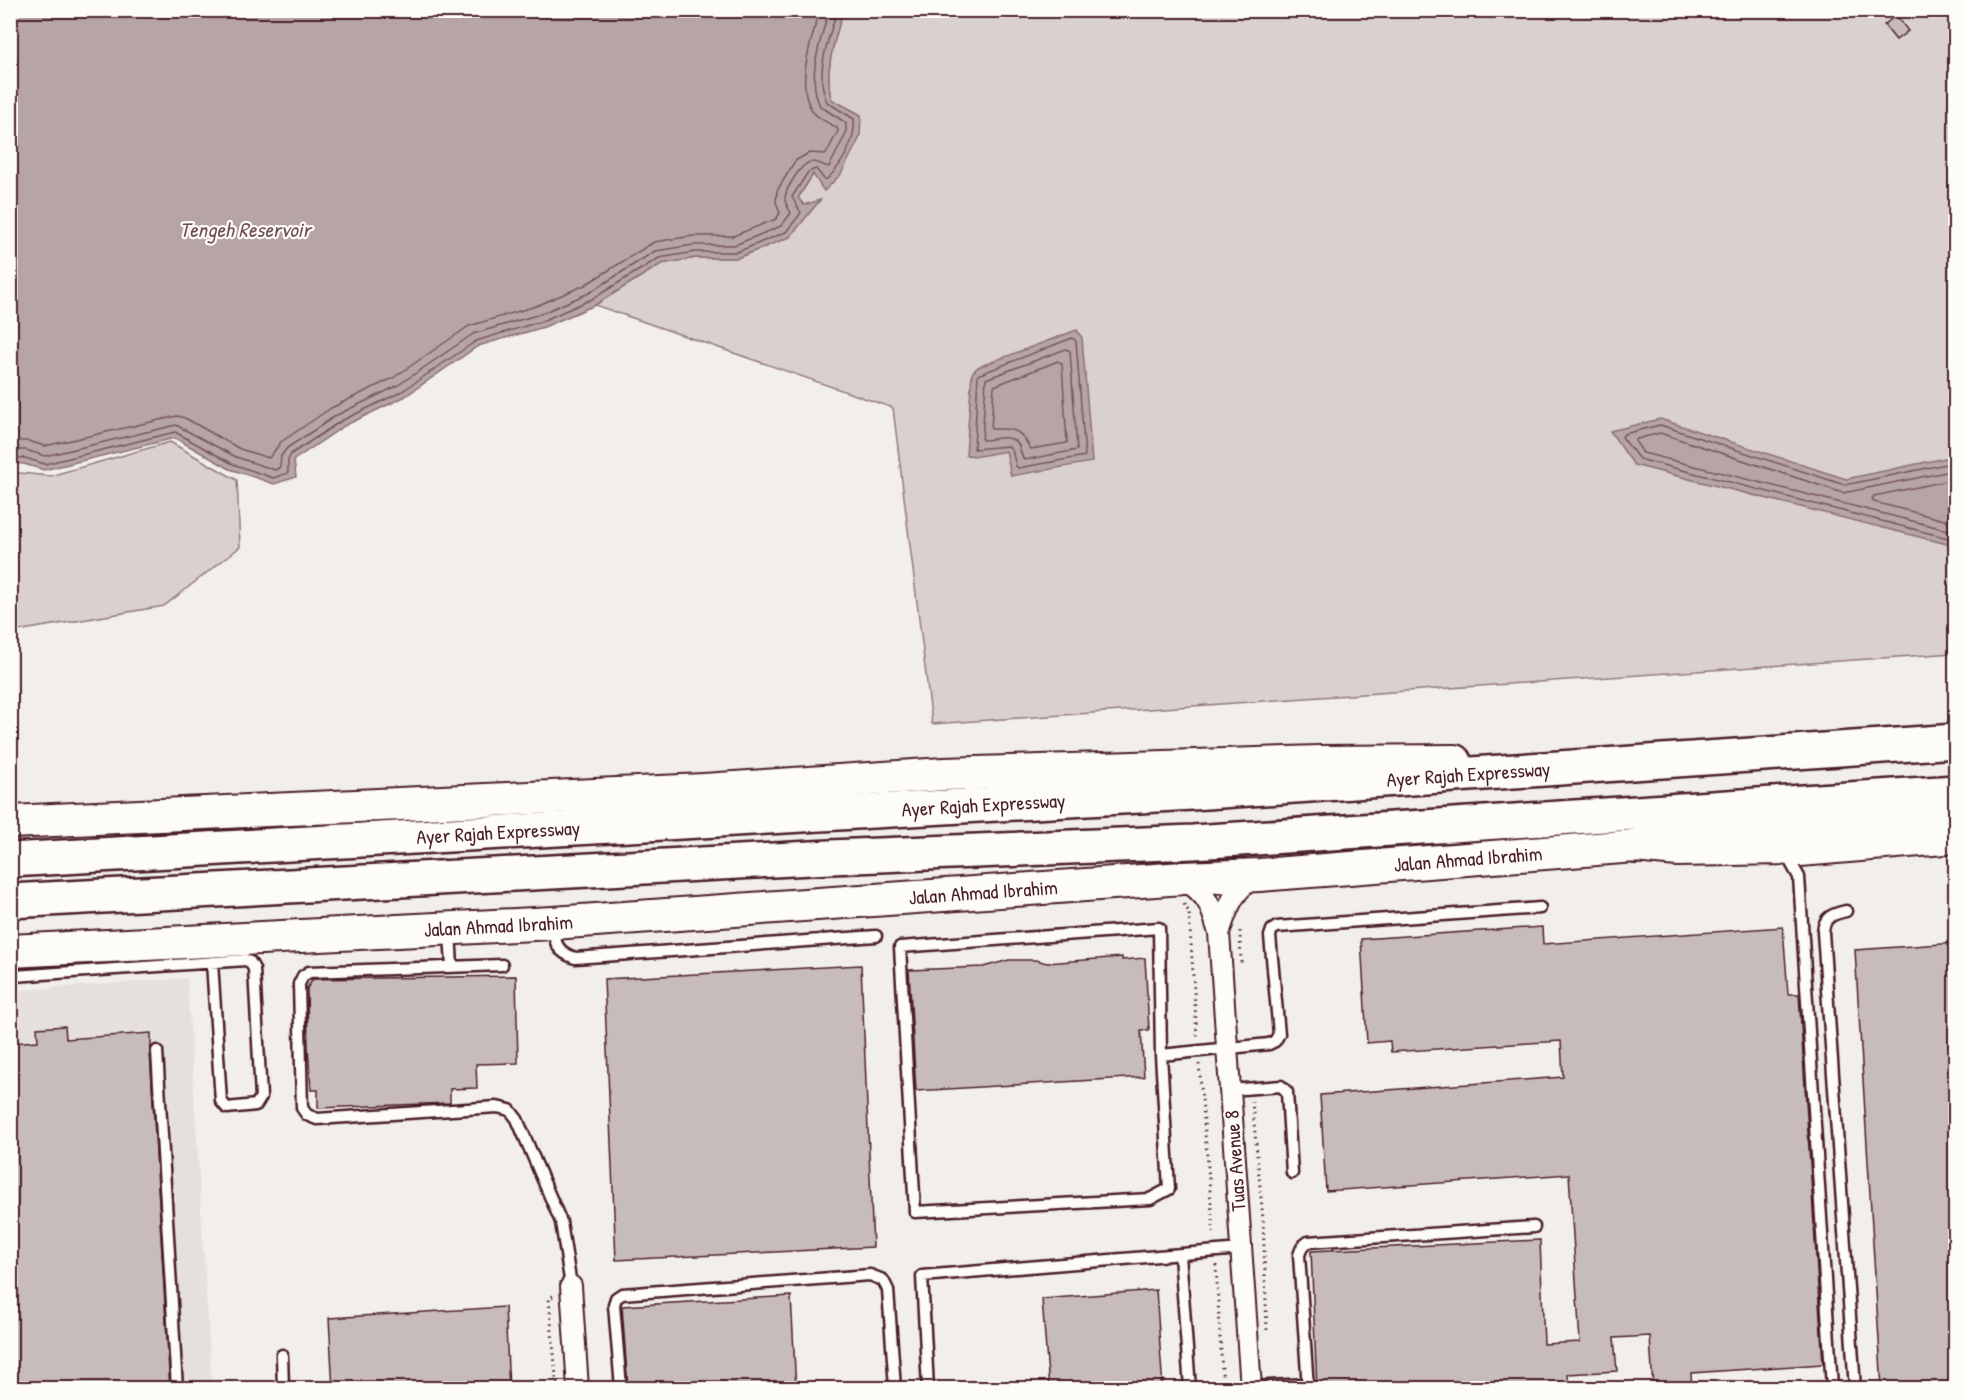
<svg xmlns="http://www.w3.org/2000/svg" width="1966" height="1399" font-family="'Patrick Hand',sans-serif">
<style>
.built{fill:#e5dfdd}
.green{fill:#d9d0cf;stroke:#92787d;stroke-width:1.5}
.water{fill:#b7a5a6;stroke:#8b6f75;stroke-width:1.5}
.lines{fill:none;stroke-linecap:round;stroke-linejoin:round}
.shore{stroke:#76555c;stroke-width:1.5}
.building{fill:#c8bbbb;stroke:#4a1f2b;stroke-width:1.5}
.lane-casing{stroke:#4a1f2b;stroke-width:15}
.street-casing{stroke:#4a1f2b;stroke-width:24}
.primary-casing{stroke:#4a1f2b;stroke-width:36}
.highway-casing{stroke:#4a1f2b;stroke-width:38}
.path{stroke:#4a1f2b;stroke-width:3;stroke-dasharray:1.5 4.5;stroke-linecap:butt}
.lane{stroke:#fdfcf7;stroke-width:10}
.street{stroke:#fdfcf7;stroke-width:20}
.primary{stroke:#fdfcf7;stroke-width:32}
.highway{stroke:#fdfcf7;stroke-width:33}
.labels{text-anchor:middle;stroke-width:4.5;stroke-linejoin:round;paint-order:stroke}
.street-label{font-size:20px;fill:#4a1f2b;stroke:#fdfcf7}
.water-label{font-size:21px;font-style:italic;fill:#704e56;stroke:#fdfcf7}
</style>
<rect width="100%" height="100%" fill="#f2efeb"/>
<filter id="ink" filterUnits="userSpaceOnUse"><feTurbulence type="fractalNoise" baseFrequency=".0167" numOctaves="2"/><feDisplacementMap in="SourceGraphic" scale="12" xChannelSelector="R" yChannelSelector="G"/><feConvolveMatrix kernelMatrix="1 2 1 2 8 2 1 2 1" color-interpolation-filters="sRGB"/></filter>
<g filter="url(#ink)">
<!-- built -->
<path class="built" d="M187 978 212 1388H11V991Z"/>
<!-- green -->
<path class="green" d="M843 11H1955V653L932 724 893 408 595 305 661 264 696 258H737L790 237 819 201 804 205 798 198 813 174 824 190 861 115 831 99C824 68 835 40 843 11Z
M170 442 237 480 240 547 164 606 11 632V472L50 476Z"/>
<!-- water -->
<path class="water" d="M11 10 843 11C835 40 824 68 831 99L861 115 860 137 841 174 824 191 813 174 798 198 804 205 820 200 790 237 737 258H696L661 264 595 305 544 327 478 346 404 397 344 426 294 460 296 477 274 484 230 469 175 438 44 470 24 464 11 463Z
M1077 330 1082 338 1092 462 1011 476 1006 451 979 456 966 455 972 373 978 367Z
M1660 419 1846 479 1955 456V546L1634 465 1610 431Z"/>
<g class="lines">
<!-- shore -->
<path class="shore" d="M1072 338 1076 341 1085 456 1018 468 1016 466 1012 450 1008 446 974 449 978 375Z
M1066 349 1070 351 1077 450 1024 460C1021 455 1021 451 1019 446 1011 431 993 441 982 440L986 379Z
M1058 361 1062 364 1067 443 1031 449C1028 446 1027 441 1023 437 1014 426 1003 430 991 429L994 386Z
M10 441H28L45 446 177 416 185 418 240 449 269 458 281 442 331 408 393 378 469 326 536 306 585 285 654 242 693 236H733L776 219 780 213 776 202 777 191 795 161 809 153 826 154 838 131 837 128C829 123 819 119 813 112 794 86 812 38 820 10
M10 450H26L45 456 176 425 236 457 275 470 280 467 281 456 287 448 337 415 397 386 473 334 540 314 589 293 655 251 694 245H735L781 226 791 213C789 209 786 205 785 200 784 191 801 163 811 162 818 161 823 166 829 167L846 134V123L820 106C806 76 821 40 829 10
M10 457 25 458 45 464 175 432 233 464 273 478 288 473V460L291 454 341 421 401 392 476 341 542 321 592 299 659 258 695 252H737L786 232 801 213 792 197 808 172 816 169 824 179H827C843 164 856 140 854 119L827 102C814 73 829 39 837 10
M1956 462 1845 485 1660 425 1624 434 1622 437 1639 459 1956 540
M1956 470 1843 493 1660 433 1637 439 1635 441 1643 453 1956 532
M1956 479 1874 496 1872 499 1874 502 1956 523"/>
</g>
<!-- building -->
<path class="building" d="M1896 15 1908 31 1896 40 1884 25Z
M1542 927 1543 944 1783 927 1788 994H1799L1823 1364 1691 1373 1692 1389H1653L1650 1336 1614 1338 1617 1371 1568 1374 1569 1389H1317L1311 1251 1540 1240 1544 1344 1580 1342 1569 1174 1326 1191 1320 1095 1563 1077 1561 1041 1391 1052 1390 1041 1367 1043 1361 939Z
M1956 943V1389H1882L1855 950Z
M1122 957V960L1145 958 1149 1030H1141L1144 1077 916 1091 909 970 983 967 1009 960H1036L1047 963Z
M861 965 873 1247 616 1260 604 979Z
M516 976 518 1063 476 1064 477 1088 450 1089V1103L318 1108V1090H311L308 1047 307 988 313 979Z
M65 1026 66 1039 151 1033V1046L150 1051 170 1389H10V1043L38 1041 37 1028Z
M1156 1290 1163 1389H1049L1042 1299Z
M791 1296 796 1389H628L622 1306Z
M505 1307 509 1389H333L329 1318Z"/>
<g class="lines">
<!-- lane casing -->
<g class="lane-casing">
<path id="lane" d="M1786 854 1799 877 1832 1388
M1846 911C1832 914 1824 917 1823 932L1855 1388
M554 927C554 944 558 952 575 958L876 936
M1159 928 1161 1055 1169 1189 1150 1199 915 1212 900 947Z
M450 931 452 967
M502 965 309 972 303 976 299 984 302 1108 307 1115 317 1119 497 1107 510 1110 517 1119 561 1222 571 1286
M10 973 14 976 246 960 250 962 254 969 261 1097 256 1105 227 1108 221 1101 212 962
M157 1051 177 1388
M1161 1055 1269 1044 1275 1041 1279 1034 1270 936 1272 930 1277 927 1540 908
M1230 1090 1281 1086 1287 1092 1292 1173
M1180 1255 1190 1388
M282 1355 283 1388
M1251 1387 1308 1384
M621 1388 614 1305 616 1298 622 1294 870 1275 883 1280 888 1290 895 1388
M928 1388 922 1276 1241 1249
M1308 1388 1299 1255C1301 1249 1302 1246 1308 1242L1534 1227"/>
</g>
<!-- street casing -->
<g class="street-casing">
<path id="street" d="M1183 878C1209 897 1210 903 1219 933L1251 1388
M1219 933C1227 910 1233 888 1256 877
M571 1286 578 1388"/>
</g>
<!-- primary casing -->
<g class="primary-casing">
<g id="primary">
<path d="M10 822 704 790 944 774 1319 762 1455 761"/>
<path id="s1" d="M10 951 553 923 1183 878 1260 875 1635 846 1678 850 1783 848 1800 850 1956 837"/>
</g>
</g>
<!-- highway casing -->
<g class="highway-casing">
<g id="highway">
<path d="M1635 846C1683 834 1732 833 1781 830 1839 826 1897 823 1956 816"/>
<path id="s2" d="M10 860 1192 793 1956 741"/>
<path d="M10 901 830 857 1193 842 1956 792"/>
</g>
</g>
<!-- path -->
<path class="path" d="M1184 904 1189 912 1197 1037
M1240 931 1241 963
M1199 1064 1214 1237
M1252 1101 1263 1219 1267 1331
M1216 1265 1223 1388
M553 1296 549 1298 557 1388"/>
<!-- lane -->
<use href="#lane" class="lane"/>
<!-- street -->
<use href="#street" class="street"/>
<!-- primary -->
<use href="#primary" class="primary"/>
<!-- highway -->
<use href="#highway" class="highway"/>
</g>
</g>
<g class="labels">
<!-- street labels -->
<g class="street-label">
<text dy="7" stroke="none"><textPath href="#s2" startOffset="1461">Ayer Rajah Expressway</textPath></text>
<text dy="7" stroke="none"><textPath href="#s2" startOffset="975">Ayer Rajah Expressway</textPath></text>
<text dy="7" stroke="none"><textPath href="#s2" startOffset="489">Ayer Rajah Expressway</textPath></text>
<text dy="7" stroke="none"><textPath href="#s1" startOffset="1461">Jalan Ahmad Ibrahim</textPath></text>
<text dy="7" stroke="none"><textPath href="#s1" startOffset="975">Jalan Ahmad Ibrahim</textPath></text>
<text dy="7" stroke="none"><textPath href="#s1" startOffset="489">Jalan Ahmad Ibrahim</textPath></text>
<text transform="translate(1235 1161) rotate(-94)" y="7">Tuas Avenue 8</text>
</g>
<!-- water labels -->
<g class="water-label">
<text x="245" y="237">Tengeh Reservoir</text>
</g>
</g>
<!-- margin -->
<rect width="1966" height="1399" fill="none" stroke="#fdfcf7" stroke-width="36"/>
<rect x="18" y="18" width="1930" height="1363" fill="none" stroke="#4a1f2b" stroke-width="2" filter="url(#ink)"/>
</svg>
